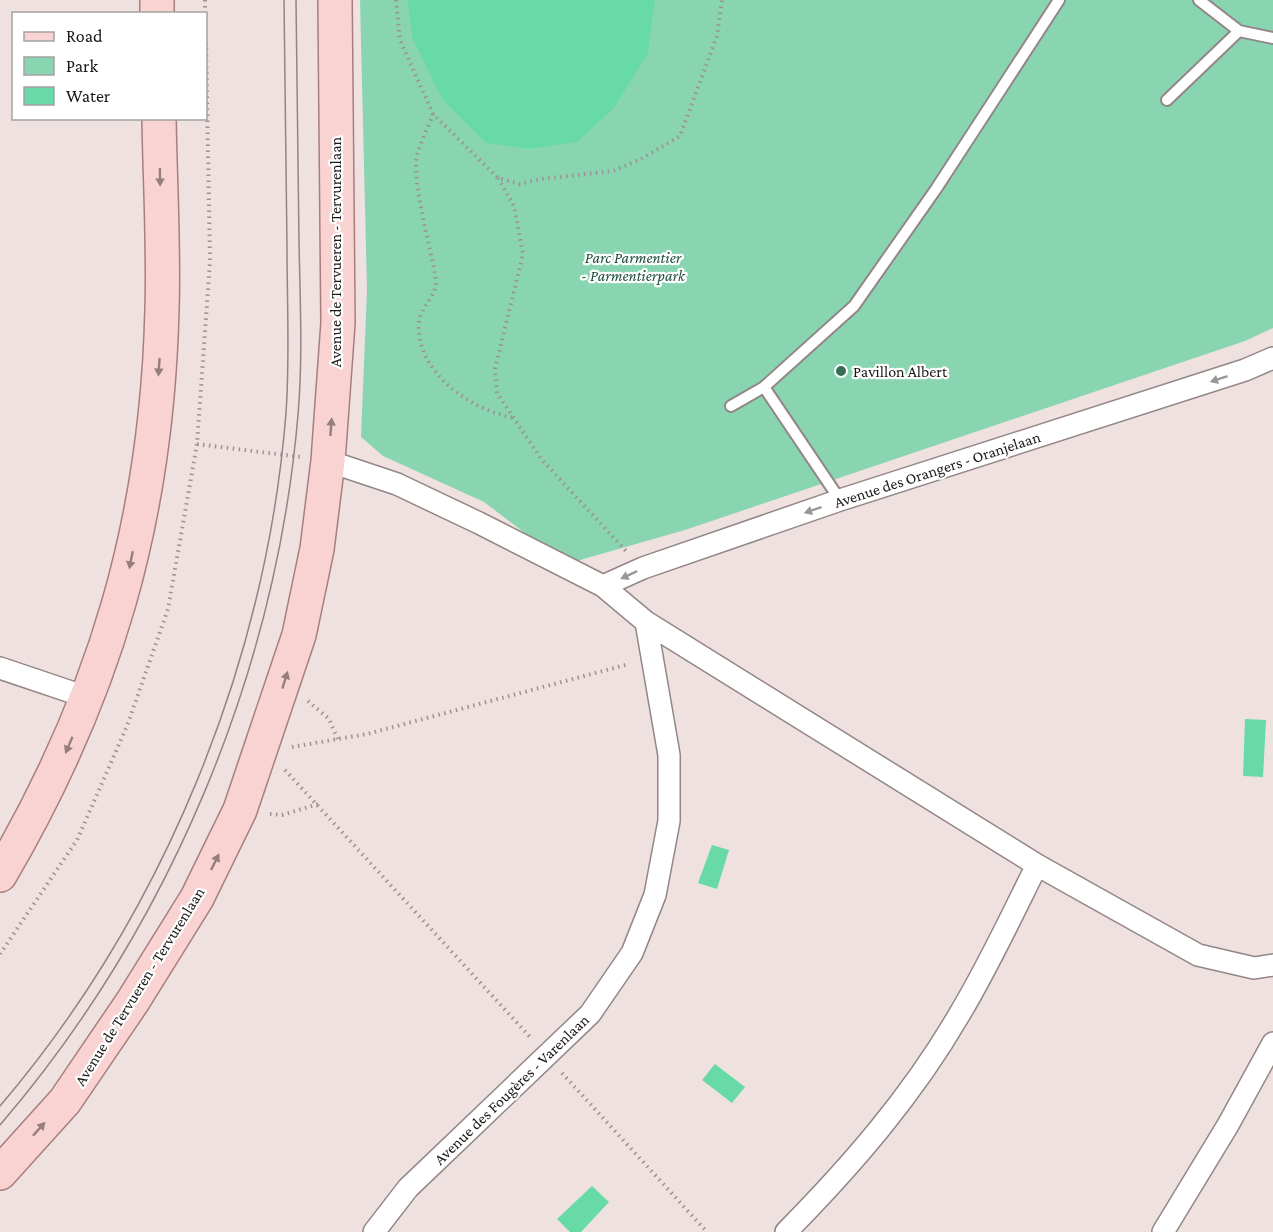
<svg xmlns="http://www.w3.org/2000/svg" width="1273" height="1232" font-family="'Crimson Pro',serif">
<style>
.green{fill:#8ad5b1}
.water{fill:#67daa8}
.lines{fill:none;stroke-linecap:round;stroke-linejoin:round}
.lane-casing{stroke:#938686;stroke-width:14}
.street-casing{stroke:#938686;stroke-width:24}
.primary-casing{stroke:#a87e7c;stroke-width:36}
.path{stroke:#9c9291;stroke-width:4;stroke-dasharray:1.5 4.5;stroke-linecap:butt}
.lane{stroke:#fff;stroke-width:10}
.street{stroke:#fff;stroke-width:21}
.primary{stroke:#f8d3d1;stroke-width:33}
.tram{stroke:#8f8584;stroke-width:1.5}
.oneway{fill:#957e7d}
.oneway2{fill:#999797}
.poi-dot{fill:#376e56;stroke:#fff;stroke-width:2}
.labels{text-anchor:middle;stroke-width:4.5;stroke-linejoin:round;paint-order:stroke}
.street-label{font-size:16px;fill:#1c1717;stroke:#fff}
.park-label{font-size:16px;font-style:italic;fill:#1f4f3a;stroke:#fff}
.poi-label{font-size:16px;fill:#1c1717;stroke:#fff;text-anchor:start}
</style>
<rect width="100%" height="100%" fill="#efe1e0"/>
<!-- green -->
<path class="green" d="M360 0H1273V328L1245 341 685 530 566 564 484 502 383 456 361 437 367 290Z"/>
<!-- water -->
<path class="water" d="M408 0H655L648 53 614 108 577 142 529 149 486 143 442 99 412 37Z
M1245 719 1266 720 1263 777 1243 776Z
M712 845 729 850 717 889 698 883Z
M715 1064 745 1087 732 1103 702 1080Z
M592 1186 609 1202 581 1232H570L557 1219Z"/>
<g class="lines">
<!-- lane casing -->
<g class="lane-casing">
<path id="lane" d="M1199 0 1239 31 1273 38
M1167 100 1239 31
M731 406 764 387
M840 500 764 387 854 306 936 189 1059 0"/>
</g>
<!-- street casing -->
<g class="street-casing">
<path id="street" d="M328 461 397 484 479 523 603 586 646 622 1037 865 1198 955 1254 968 1273 965
M603 586 643 568 840 500 1245 370 1273 358
M0 668 89 698
M374 1232 408 1188 590 1014 632 953 655 895 669 821V755L646 622
M786 1232C851 1166 912 1096 959 1015 988 967 1012 915 1037 865
M1163 1232 1228 1125 1273 1043"/>
</g>
<!-- primary casing -->
<g class="primary-casing">
<path id="primary" d="M157 0V14
M0 875C106 694 157 519 162 309 164 246 160 182 159 118
M0 1173 65 1101 133 1001 197 898 240 810 299 635 317 549 328 461 338 323 335 0"/>
</g>
<!-- path -->
<path class="path" d="M205 0V14
M396 0 400 40 433 114 498 178 519 184 541 179 613 171 641 159 680 136 717 36 722 0
M433 114C428 129 415 151 416 166 417 204 430 243 436 280 438 294 420 308 419 322 415 372 470 410 514 418
M498 178 514 206 523 254 495 369 497 393 542 460 626 551
M197 444 301 457
M308 701 329 719 338 740
M292 747 367 734 629 664
M285 770 531 1038
M270 814 282 815 318 804
M0 954 77 840 127 726 168 609 197 444 210 261 206 41
M562 1073 707 1232"/>
<!-- lane -->
<use href="#lane" class="lane"/>
<!-- street -->
<use href="#street" class="street"/>
<!-- primary -->
<use href="#primary" class="primary"/>
<!-- tram -->
<path class="tram" d="M0 1106C163 915 266 663 286 413 290 357 287 303 287 248 286 165 285 83 284 0
M0 1125C169 928 276 673 298 415 303 357 300 299 299 241 298 160 297 80 296 0"/>
</g>
<!-- one-way arrows -->
<defs><path id="oneway-solid" d="M-6-.8H1V-3.2L6.5 0L1 3.2V.8H-6Z" transform="scale(1.5)"/></defs>
<g class="oneway">
<use href="#oneway-solid" transform="translate(160 177) rotate(89)"/>
<use href="#oneway-solid" transform="translate(159 367) rotate(94)"/>
<use href="#oneway-solid" transform="translate(331 427) rotate(-86)"/>
<use href="#oneway-solid" transform="translate(131 560) rotate(101)"/>
<use href="#oneway-solid" transform="translate(285 680) rotate(-73)"/>
<use href="#oneway-solid" transform="translate(69 745) rotate(113)"/>
<use href="#oneway-solid" transform="translate(215 862) rotate(-64)"/>
<use href="#oneway-solid" transform="translate(39 1129) rotate(-48)"/>
</g>
<g class="oneway2">
<use href="#oneway-solid" transform="translate(1219 379) rotate(162)"/>
<use href="#oneway-solid" transform="translate(813 510) rotate(161)"/>
<use href="#oneway-solid" transform="translate(629 575) rotate(155)"/>
</g>
<!-- markers -->
<circle class="poi-dot" cx="841" cy="371" r="6"/>
<g class="labels">
<!-- street labels -->
<g class="street-label">
<text transform="translate(335 252) rotate(-90)" y="6">Avenue de Tervueren - Tervurenlaan</text>
<text transform="translate(937 469) rotate(-18)" y="6">Avenue des Orangers - Oranjelaan</text>
<text transform="translate(139 986) rotate(-58)" y="6">Avenue de Tervueren - Tervurenlaan</text>
<text transform="translate(511 1089) rotate(-44)" y="6">Avenue des Fougères - Varenlaan</text>
</g>
<!-- park labels -->
<g class="park-label">
<text x="633" y="263">Parc Parmentier<tspan x="633" dy="18">- Parmentierpark</tspan></text>
</g>
<!-- poi labels -->
<g class="poi-label">
<text x="853" y="377">Pavillon Albert</text>
</g>
</g>
<!-- legend -->
<rect x="12" y="12" width="195" height="108" fill="#ffffff" stroke="#a4a2a2" stroke-width="1.5"/>
<rect x="24" y="32" width="30" height="9" fill="#f8d3d1" stroke="#a4a2a2" stroke-width="1.5"/>
<text x="66" y="42" font-size="18" fill="#1c1717">Road</text>
<rect x="24" y="57" width="30" height="18" fill="#8ad5b1" stroke="#a4a2a2" stroke-width="1.5"/>
<text x="66" y="72" font-size="18" fill="#1c1717">Park</text>
<rect x="24" y="87" width="30" height="18" fill="#67daa8" stroke="#a4a2a2" stroke-width="1.5"/>
<text x="66" y="102" font-size="18" fill="#1c1717">Water</text>
</svg>
